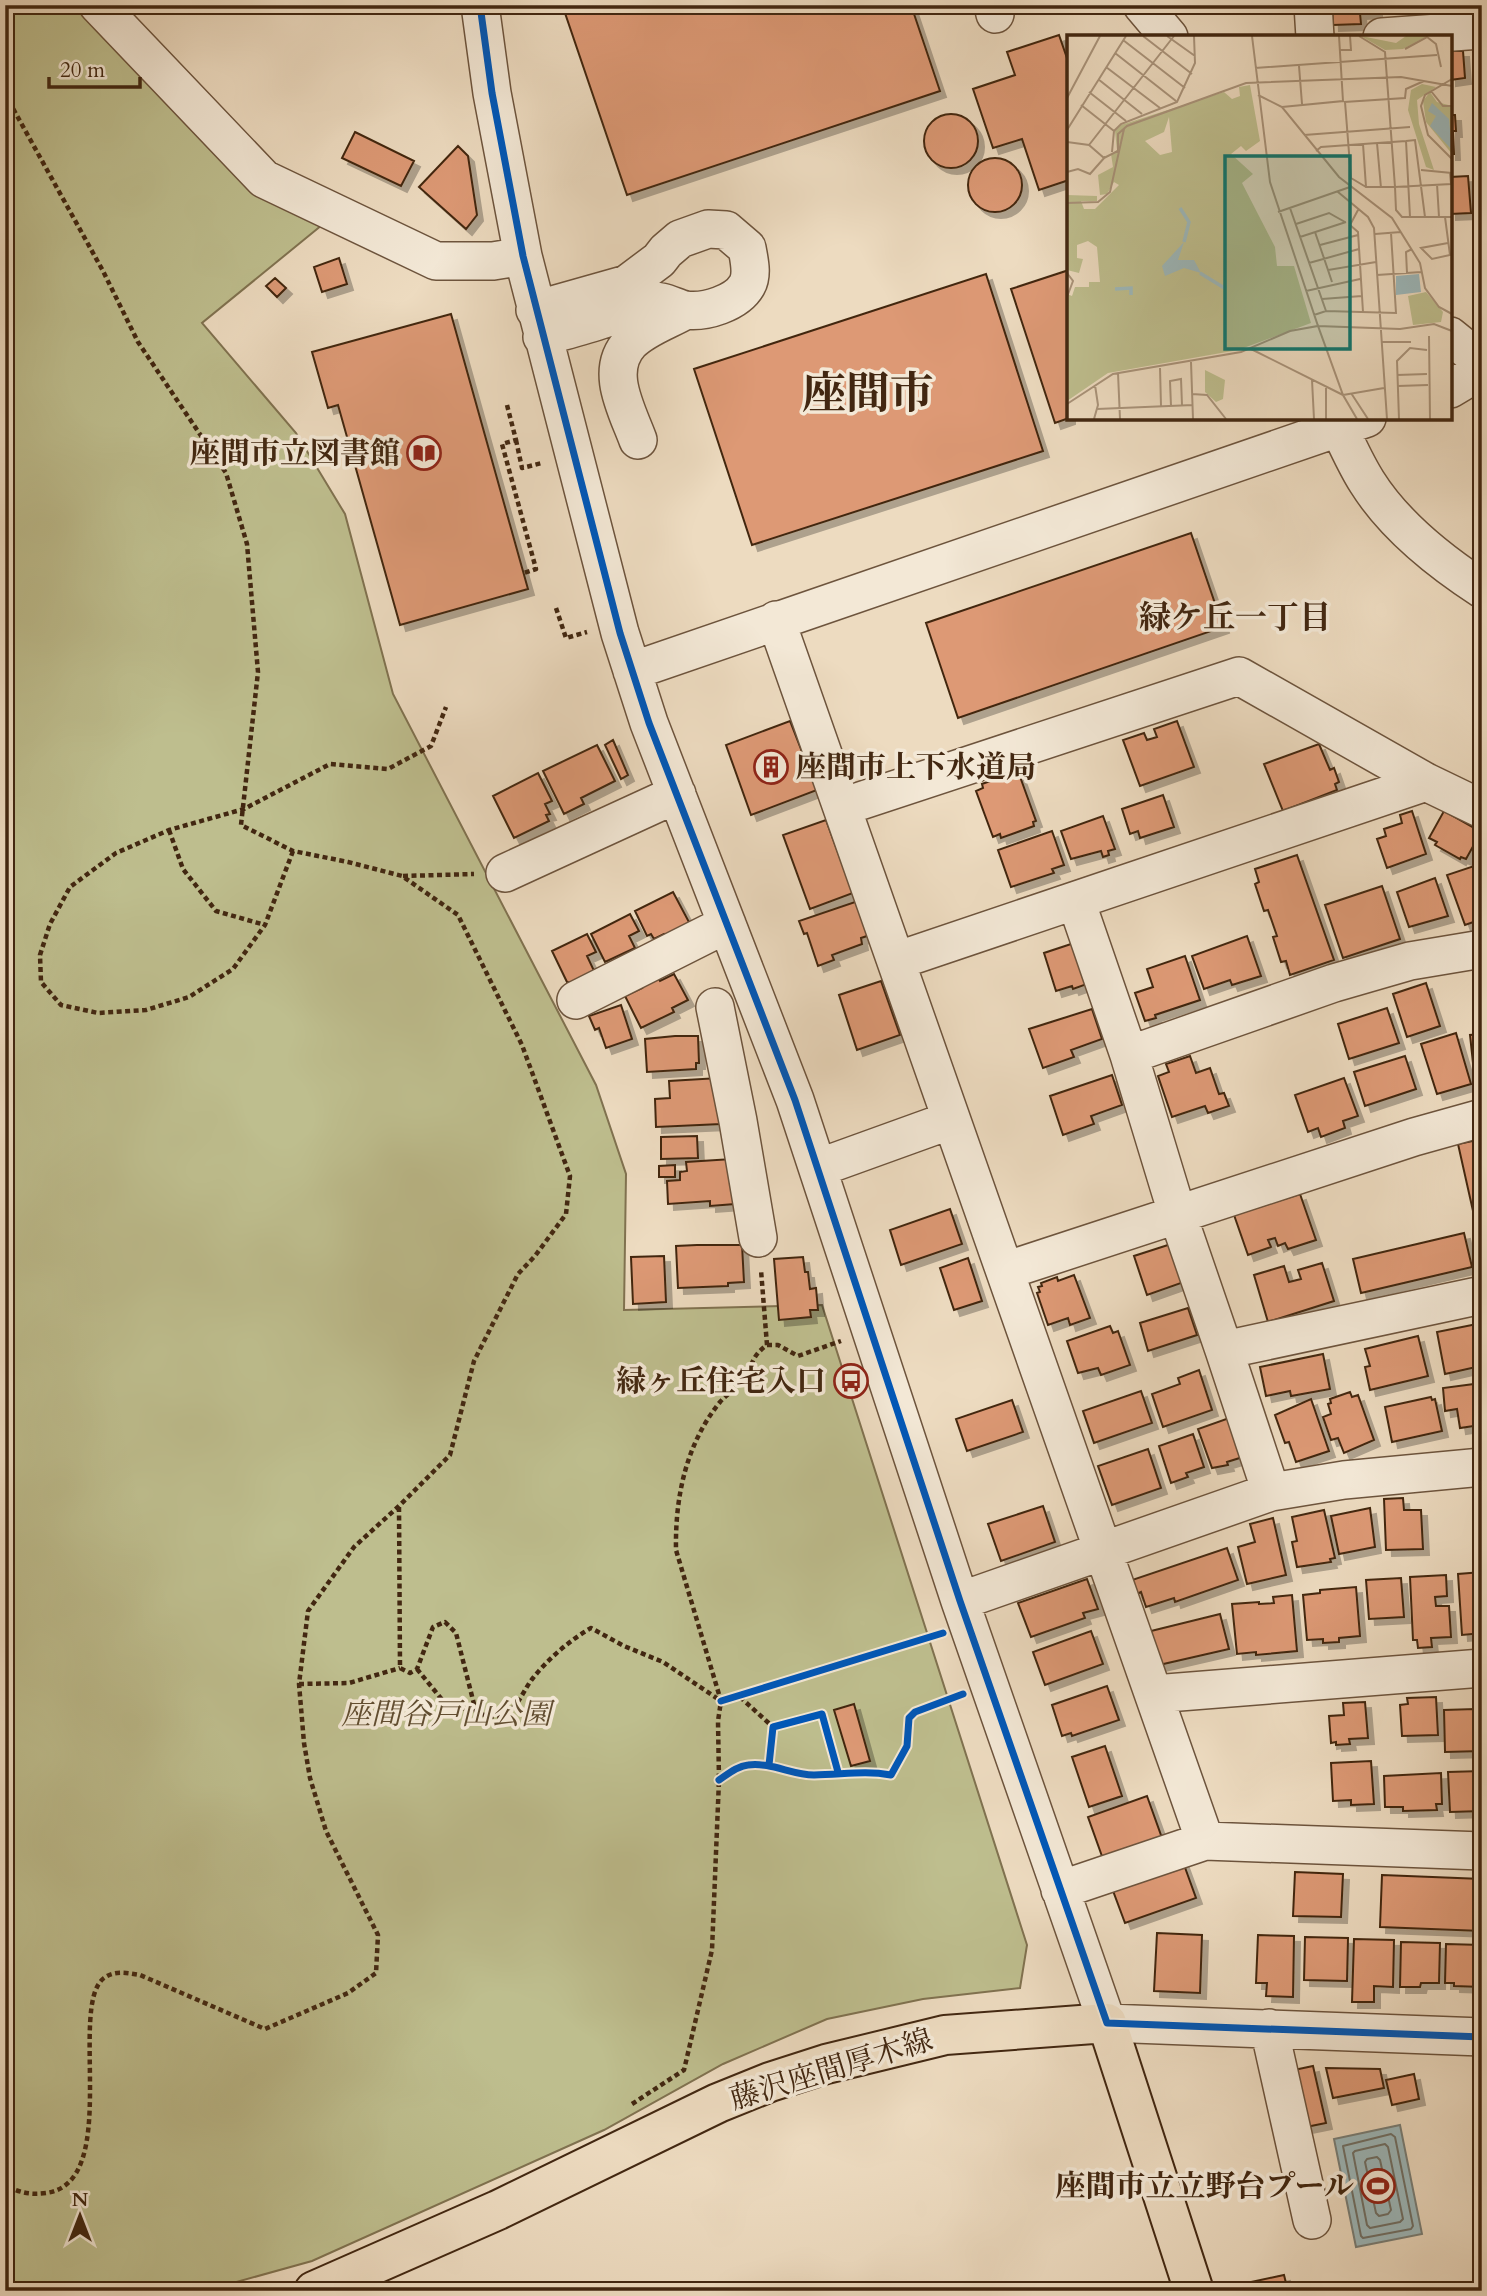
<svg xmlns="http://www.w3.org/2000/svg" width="1487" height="2296" font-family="Cardo,'Noto Serif JP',serif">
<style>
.green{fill:#bebe8e;stroke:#807250;stroke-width:2}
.water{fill:#9db9bc;stroke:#797f78;stroke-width:2}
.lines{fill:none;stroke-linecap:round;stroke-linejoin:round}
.shore{stroke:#707066;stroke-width:2}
.stream{stroke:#797f78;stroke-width:9}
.building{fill:#dd9975;stroke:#422711;stroke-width:2;filter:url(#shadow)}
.minor-casing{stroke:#6d543d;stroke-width:40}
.major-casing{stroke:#422711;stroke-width:42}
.path{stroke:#422711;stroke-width:4.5;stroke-dasharray:5 3.5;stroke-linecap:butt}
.minor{stroke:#f3e8d6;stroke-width:37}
.major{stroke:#eddbc0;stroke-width:38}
.cycleway-casing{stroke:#f3e8d6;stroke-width:11}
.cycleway{stroke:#0057b8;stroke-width:7}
.labels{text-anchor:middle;stroke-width:7;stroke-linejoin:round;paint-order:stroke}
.poi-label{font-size:30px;font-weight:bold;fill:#422711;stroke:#f3e8d6;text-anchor:end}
.park-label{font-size:30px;font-style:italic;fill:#614d30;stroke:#f3e8d6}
.street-label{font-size:30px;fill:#422711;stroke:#f3e8d6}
.neighbourhood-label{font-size:32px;font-weight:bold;fill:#422711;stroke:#f3e8d6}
.town-label{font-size:44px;font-weight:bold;fill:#422711;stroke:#f3e8d6}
.inset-river{fill:none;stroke:#9db9bc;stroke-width:3.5}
.inset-road{fill:none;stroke:#a9937a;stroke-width:2}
.view{fill:#0f766e;fill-opacity:0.15;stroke:#0f766e;stroke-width:3.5}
.inset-edge{fill:none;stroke:#422711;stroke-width:3.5}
</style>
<defs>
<filter id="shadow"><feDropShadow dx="6" dy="6" stdDeviation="0" flood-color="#0004"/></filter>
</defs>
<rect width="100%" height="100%" fill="#eddbc0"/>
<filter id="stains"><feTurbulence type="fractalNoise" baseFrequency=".00286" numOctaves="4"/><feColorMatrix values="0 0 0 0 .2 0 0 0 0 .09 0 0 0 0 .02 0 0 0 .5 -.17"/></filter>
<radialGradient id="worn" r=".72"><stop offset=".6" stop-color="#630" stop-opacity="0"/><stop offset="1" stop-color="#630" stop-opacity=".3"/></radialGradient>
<!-- green -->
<path class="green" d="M5 5H92L333 216 202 323 296 433 345 514 393 694 596 1085 626 1174 624 1310 822 1305 1027 1945 1020 1988 923 1999 827 2019 723 2064 604 2130 312 2261 204 2291H5Z"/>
<!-- water -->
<path class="water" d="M1400 2125 1422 2234 1356 2247 1334 2139Z"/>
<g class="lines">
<!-- shore -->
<path class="shore" d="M1391 2134 1395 2137 1413 2226 1411 2229 1363 2238 1361 2236 1343 2146Z
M1385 2144 1388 2147 1403 2219 1400 2222 1370 2228 1367 2225 1353 2153 1355 2151Z
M1377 2157 1380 2160 1391 2210 1388 2214 1379 2216 1376 2213 1365 2162 1367 2159Z"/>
<!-- stream -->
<path class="stream" d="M5 1580 10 1581"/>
</g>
<!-- building -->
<path class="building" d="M911 5 940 91 627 195 565 13 584 5Z
M1332 5H1376V12L1360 13 1361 24 1333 25Z
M1059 35 1069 64V180L1039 190 1022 139 993 148 973 89 1015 75 1007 52Z
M1450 51H1463L1465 78 1450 80Z
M924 141a27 27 0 1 1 54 0a27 27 0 1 1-54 0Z
M1450 115H1455L1456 131H1453L1454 154H1450Z
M355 132 414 161 401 186 342 158Z
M458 146 468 156 477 215 466 229 419 187Z
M968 185a27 27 0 1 1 54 0a27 27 0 1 1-54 0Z
M1468 176 1471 213 1450 214V177Z
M339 258 347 284 322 292 314 267Z
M1069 270V418L1055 423 1011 289Z
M986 274 1043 451 752 545 694 369Z
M275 278 286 288 277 297 266 286Z
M451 314 528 589 400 625 338 405 328 408 312 352Z
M1191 533 1223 627 958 718 926 623Z
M790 721 817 790 751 815 726 745Z
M1177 721 1194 767 1140 786 1123 740 1144 733 1147 740 1157 737 1154 729Z
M613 740 628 775 621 779 605 745Z
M1319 744 1330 770 1334 768 1339 782 1335 784 1337 790 1283 811 1264 764Z
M597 745 615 781 581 798 584 804 564 814 543 771Z
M1018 771 1036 821 1033 822 1034 826 1001 838 1000 834 993 837 976 791 983 788 982 784Z
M538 773 552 801 545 804 550 814 546 815 549 821 514 838 493 796Z
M1163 795 1174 827 1140 838 1138 831 1130 834 1122 809Z
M1412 811 1426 854 1387 868 1377 839 1386 836 1384 829 1402 823 1400 815Z
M1444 811 1481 832 1466 859 1461 857 1460 859 1435 845 1437 842 1429 838Z
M1103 816 1115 849 1108 851 1109 855 1103 857 1101 851 1071 859 1061 831Z
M826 820 853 893 810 909 783 835Z
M1052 831 1064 865 1052 869 1054 873 1011 887 998 850Z
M1297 855 1334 960 1290 975 1286 961 1281 962 1273 937 1277 936 1268 910 1264 911 1255 884 1259 882 1255 869Z
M1480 864 1482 919 1465 925 1447 875Z
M1435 878 1448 916 1409 927 1397 892Z
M1382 886 1400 939 1343 958 1325 905Z
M673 892 690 924 666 936 664 934 654 939 651 934 647 936 635 911Z
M858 901 870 935 861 938 862 944 832 955 834 960 818 966 807 933 804 934 799 921Z
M630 914 639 931 629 936 635 948 605 962 591 934Z
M587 934 596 952 587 956 596 975 577 984 567 982 552 951Z
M1247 936 1261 976 1232 985 1230 980 1204 989 1192 956Z
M1074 943 1087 984 1073 989 1072 986 1056 991 1044 953Z
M1185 956 1200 1000 1155 1015 1156 1018 1145 1021 1135 993 1153 987 1147 969Z
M656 974 660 981 674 974 688 1000 672 1008 674 1012 641 1028 625 996 642 988 639 983Z
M881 981 900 1035 857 1050 839 995Z
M1426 983 1440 1026 1407 1037 1393 994Z
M621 1005 632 1039 606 1048 599 1028 595 1030 589 1016Z
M1387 1008 1399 1043 1349 1059 1338 1024Z
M1092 1009 1102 1039 1071 1050 1074 1057 1043 1068 1029 1029Z
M1456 1033 1471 1084 1437 1094 1421 1044Z
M1482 1034V1062L1473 1063 1470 1035Z
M675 1036H698L699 1063H696V1069L647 1072 645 1039Z
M1190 1056 1196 1073 1210 1068 1219 1094 1224 1093 1229 1106 1208 1113 1205 1106 1172 1117 1158 1076 1169 1072 1166 1064Z
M1405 1056 1416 1089 1365 1106 1354 1072Z
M1112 1075 1122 1105 1091 1116 1094 1124 1063 1135 1050 1096Z
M719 1078 721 1124 656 1127 655 1099 670 1098 669 1081Z
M1344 1078 1358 1116 1343 1121 1345 1128 1321 1137 1318 1128 1308 1132 1295 1095Z
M697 1136 698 1158 661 1159V1137Z
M1482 1139V1219L1475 1220 1458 1144Z
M732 1159 735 1204 710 1206V1201L668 1204 667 1181 680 1180V1172L687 1171 686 1162Z
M675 1165V1177H659V1166Z
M1300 1194 1316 1240 1288 1249 1285 1243 1278 1246 1275 1238 1268 1240 1271 1247 1248 1255 1234 1215Z
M950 1209 962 1244 901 1265 890 1230Z
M1464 1233 1472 1267 1361 1293 1353 1259Z
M1171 1244 1184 1282 1147 1295 1134 1256Z
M697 1245H742L744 1282 728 1283V1286L678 1288 676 1246Z
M664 1256 666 1302 633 1304 631 1257Z
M803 1257 805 1272H808L810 1289 816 1288 818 1310H810L811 1317 779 1320 774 1259Z
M968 1258 982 1301 954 1310 940 1268Z
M1322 1263 1334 1301 1268 1322 1254 1275 1284 1266 1289 1282 1301 1279 1298 1270Z
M1074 1275 1090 1318 1070 1325 1068 1318 1048 1325 1037 1293 1040 1292 1038 1287 1042 1286 1041 1283 1057 1277 1058 1281Z
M1188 1308 1197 1335 1148 1351 1140 1323Z
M1482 1323V1369L1476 1370V1367L1445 1374 1437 1332Z
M1110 1326 1113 1333 1118 1331 1130 1365 1101 1375 1098 1368 1078 1373 1067 1341Z
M1418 1336 1428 1376 1370 1390 1365 1367 1370 1366 1365 1349Z
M1323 1354 1330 1389 1291 1396 1290 1391 1266 1396 1260 1367Z
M1199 1370 1212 1410 1163 1427 1152 1394 1180 1384 1178 1378Z
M1482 1383V1428L1480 1425 1460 1428 1457 1409 1445 1411 1443 1388Z
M1141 1391 1152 1423 1094 1443 1083 1411Z
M1350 1392 1352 1397 1358 1395 1374 1440 1344 1453 1338 1438 1331 1440 1323 1417 1331 1414 1328 1404 1331 1403 1330 1399Z
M1431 1397 1432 1400 1435 1399 1442 1431 1392 1442 1385 1407Z
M1311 1399 1329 1451 1296 1462 1289 1442 1285 1443 1275 1415Z
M1012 1400 1023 1432 967 1451 956 1419Z
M1232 1417 1246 1456 1227 1462 1228 1465 1212 1468 1198 1429Z
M1193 1434 1204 1467 1186 1473 1188 1477 1171 1483 1159 1446Z
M1148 1449 1161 1488 1112 1505 1098 1466Z
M1403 1498 1404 1510H1421L1423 1549 1386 1550 1384 1499Z
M1043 1506 1055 1542 1001 1561 988 1524Z
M1370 1508 1375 1547 1339 1554 1331 1516Z
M1324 1510 1335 1558 1330 1559 1331 1562 1297 1567 1292 1542 1297 1541 1292 1517Z
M1273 1518 1286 1575 1247 1584 1238 1547 1255 1542 1250 1524Z
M1227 1548 1238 1580 1175 1602 1174 1598 1146 1607 1141 1592 1137 1594 1132 1580Z
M1482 1572V1633L1462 1635 1458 1574Z
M1446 1575 1447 1596 1435 1597 1436 1606H1449L1451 1637 1431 1638 1432 1647 1418 1648 1417 1640H1413L1410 1577Z
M1401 1578 1404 1617 1369 1619 1366 1580Z
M1087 1579 1098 1609 1083 1613 1085 1618 1031 1637 1018 1603Z
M1356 1587 1360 1636 1339 1638V1642L1323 1643V1639L1307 1640 1303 1595 1320 1593V1590Z
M1292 1595 1297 1651 1256 1655V1652L1237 1654 1232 1604 1259 1602V1604L1274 1603 1273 1597Z
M1220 1614 1229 1649 1159 1665 1151 1631Z
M1091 1631 1103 1664 1045 1685 1033 1652Z
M1107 1686 1119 1720 1072 1736 1071 1733 1062 1736 1052 1705Z
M1436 1697 1438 1735 1402 1736 1400 1705 1408 1704 1407 1698Z
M1365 1702 1368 1738 1349 1739 1350 1744 1336 1745V1742L1331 1743 1329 1716 1344 1715 1343 1703Z
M854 1704 870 1761 851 1766 834 1710Z
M1475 1709V1712H1482V1751L1445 1752 1444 1710Z
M1105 1746 1122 1796 1089 1807 1072 1757Z
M1371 1761 1374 1804 1351 1805V1800L1333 1801 1331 1763Z
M1482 1771V1811L1450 1812 1448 1772Z
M1441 1773 1442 1804H1436L1437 1810 1403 1811V1807H1385L1384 1776Z
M1147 1796 1162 1838 1103 1859 1088 1817Z
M1183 1862 1196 1898 1125 1923 1112 1888Z
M1295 1872 1343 1874 1341 1917 1293 1916Z
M1382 1875 1482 1879V1931L1380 1927Z
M1157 1933 1202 1935 1200 1993 1154 1991Z
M1258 1935 1294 1936 1293 1997 1266 1996 1267 1983H1256Z
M1305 1937 1348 1938 1347 1981 1304 1980Z
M1354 1939 1394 1940 1393 1987 1374 1986V2002H1352Z
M1401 1942 1440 1943 1439 1983H1421L1420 1987H1400Z
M1446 1944 1482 1945V1987L1454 1986V1983H1445Z
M1313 2066 1326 2123 1306 2127 1294 2070Z
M1326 2068 1380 2069 1384 2088 1333 2098Z
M1414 2074 1419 2099 1392 2105 1386 2080Z
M1284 2275 1288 2291H1253L1251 2282Z"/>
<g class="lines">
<!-- minor casing -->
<g class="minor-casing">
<path id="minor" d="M98 5 264 179 436 261H493L523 256
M480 5 492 93 523 256 620 633 649 723 795 1100 960 1601 1107 2023 1482 2037
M993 5 995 14
M1142 5 1169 37
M1313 5 1315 37
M1382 37 1481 30
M535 310 627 284 659 260 666 251 680 239 708 229 726 230 747 248C749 260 753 274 747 285 737 303 705 313 685 310 673 307 662 299 649 302 634 305 618 314 604 319 584 326 563 331 542 337
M1450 336 1482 362
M1450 389 1482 370
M1339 428C1348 446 1356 465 1367 482 1394 525 1439 561 1482 589
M638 440C627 410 604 371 630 343 644 328 669 320 686 310
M776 620 1205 1841
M632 671 1367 418
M842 807 1239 676 1426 782
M505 873 677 794
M1076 901 1129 1055 1177 1213 1224 1350
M896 961 1426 782 1482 809
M576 1000 727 924
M715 1007 738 1121 758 1238
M1129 1055 1334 983 1410 961 1482 949
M818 1168 951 1120
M1005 1271 1414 1137 1482 1118
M1271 1492 1224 1350 1482 1295
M960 1601 1271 1492 1344 1480 1482 1467
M1154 1694 1482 1668
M1060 1890 1205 1841 1482 1851
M1269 2028 1312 2220"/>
</g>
<!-- major casing -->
<g class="major-casing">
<path id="major" d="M314 2291 498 2210 718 2103 770 2082 826 2064 945 2035 1107 2023 1194 2291"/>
</g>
<!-- path -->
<path class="path" d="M5 94 103 271 138 342 226 473 247 544 258 672 241 825 293 851 348 862 402 876 458 915 522 1045 570 1176 566 1214 535 1256 518 1274 474 1361 450 1455 399 1506 354 1547 308 1611 299 1684 304 1743 310 1778 326 1831 378 1935 376 1973 348 1993 265 2029 140 1975C127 1973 115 1970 104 1978 67 2006 123 2183 46 2193 30 2195 20 2193 5 2185
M507 405 516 440 502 444 536 569 524 573
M516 440 522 468 542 463
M556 608 566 638 587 632
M169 830 183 869 216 911 265 925
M293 851 265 925 233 969 189 997 146 1010 98 1013 61 1005 41 982 40 955 50 924 70 887 116 853 169 830 244 809 330 764 388 769 431 746 446 707
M403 876 474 874
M767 1345H778L798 1356 841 1341
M399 1507 400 1668 410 1673 417 1669 433 1627 445 1622 456 1633 476 1712C485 1715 493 1719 502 1715 519 1708 523 1690 533 1678 548 1659 570 1640 591 1628L624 1646 663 1662 721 1701 937 1634
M417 1669 444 1702 475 1712
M299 1684 349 1683 400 1668
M740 1697 773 1727
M769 1765 773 1727 822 1714 838 1772
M719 1780 735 1769 747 1765H769L812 1775 856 1771 891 1775 907 1746 909 1718 915 1712 957 1696
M632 2104 684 2070 712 1950 719 1780 718 1721 721 1701 676 1550C675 1497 686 1444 720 1402 727 1394 737 1388 743 1379 754 1365 750 1357 767 1345L761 1270"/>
<!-- minor -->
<use href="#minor" class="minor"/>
<!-- major -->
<use href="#major" class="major"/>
<!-- cycleway casing -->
<g class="cycleway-casing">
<path id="cycleway" d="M480 5 492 93 523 256 620 633 649 723 795 1100 960 1601 1107 2023 1482 2037
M721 1701 943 1633
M769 1765 773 1727 822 1714 838 1772
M719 1780C728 1774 737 1766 748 1765 771 1762 792 1775 814 1775 841 1775 864 1770 891 1775L907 1746 909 1718 915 1712 963 1694"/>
</g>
<!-- cycleway -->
<use href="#cycleway" class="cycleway"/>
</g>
<!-- icons -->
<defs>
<g id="library-ring" transform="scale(1.75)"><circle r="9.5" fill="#f3e8d6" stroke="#8f2418" stroke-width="1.5"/><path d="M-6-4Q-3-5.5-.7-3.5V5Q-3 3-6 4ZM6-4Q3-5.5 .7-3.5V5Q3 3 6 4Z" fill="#8f2418"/></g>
<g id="building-ring" transform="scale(1.75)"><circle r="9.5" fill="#f3e8d6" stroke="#8f2418" stroke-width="1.5"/><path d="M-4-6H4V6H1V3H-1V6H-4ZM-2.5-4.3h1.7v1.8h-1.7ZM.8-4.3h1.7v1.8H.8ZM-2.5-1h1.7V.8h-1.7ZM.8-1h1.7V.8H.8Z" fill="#8f2418"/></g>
<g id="bus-ring" transform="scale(1.75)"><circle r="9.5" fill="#f3e8d6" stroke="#8f2418" stroke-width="1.5"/><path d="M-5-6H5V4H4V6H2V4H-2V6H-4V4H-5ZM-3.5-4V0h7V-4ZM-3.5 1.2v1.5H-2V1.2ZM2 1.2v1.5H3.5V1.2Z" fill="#8f2418"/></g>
<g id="stadium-ring" transform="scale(1.75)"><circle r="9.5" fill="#f3e8d6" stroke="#8f2418" stroke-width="1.5"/><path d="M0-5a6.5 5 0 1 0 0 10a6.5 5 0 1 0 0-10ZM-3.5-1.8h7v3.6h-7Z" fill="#8f2418"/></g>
</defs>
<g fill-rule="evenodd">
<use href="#library-ring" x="424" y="453"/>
<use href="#building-ring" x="771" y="767"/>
<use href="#bus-ring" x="851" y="1381"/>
<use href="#stadium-ring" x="1378" y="2186"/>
</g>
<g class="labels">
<!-- poi labels -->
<g class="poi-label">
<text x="400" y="463">座間市立図書館</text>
<text x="796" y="777" text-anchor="start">座間市上下水道局</text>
<text x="826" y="1391">緑ヶ丘住宅入口</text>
<text x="1354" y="2196">座間市立立野台プール</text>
</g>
<!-- park labels -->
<g class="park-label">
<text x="446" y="1724">座間谷戸山公園</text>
</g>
<!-- street labels -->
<g class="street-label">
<text transform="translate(831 2069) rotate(-17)" y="10">藤沢座間厚木線</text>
</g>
<!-- neighbourhood labels -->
<g class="neighbourhood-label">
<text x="1235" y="628">緑ケ丘一丁目</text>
</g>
<!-- town labels -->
<g class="town-label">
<text x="868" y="408">座間市</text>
</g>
</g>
<!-- overview -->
<g transform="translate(1067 35)">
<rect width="385" height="385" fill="#eddbc0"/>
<path d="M294 1 329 8 339 1H360L336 14 318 15ZM355 49 369 52 350 65 352 89 367 135 359 132 341 75 344 55ZM183 50 193 106 179 116 174 111 164 119 186 139 175 148 208 212 210 231H227L244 288 171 315 41 338 0 366V259L5 261 8 252H22V247H33L30 212 21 206 10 210V223L16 224 12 238 0 235V160L30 161V166H14L17 174H28L52 150 47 147 40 159 33 160 31 140 46 132 44 119 50 115 48 96 54 90 157 57 165 64 173 61 172 52ZM102 82 105 117 93 120 78 106 97 97ZM363 57 370 67 385 71V119L359 87 356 66ZM359 257 376 277 374 287 346 290 341 261ZM138 335 158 345 156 364 149 367 138 357Z" fill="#bebe8e" fill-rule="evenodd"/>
<path d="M365 68 382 84 385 115 363 91 369 81 361 76ZM117 207 111 225H127L134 238 117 233 98 241 95 231ZM352 239 354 257 329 260V241Z" fill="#9db9bc"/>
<path class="inset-river" d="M113 173 122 187 117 207M133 238 159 254M48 254 64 253V260"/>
<path class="inset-road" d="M76 1 125 39M100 1 128 21M185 1 203 147 251 291 333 294 367 289 385 296M292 1 318 17 328 152 384 149 383 138M56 5 118 53M338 14 360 2 369 9 374 32M273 15H284L283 1M48 18 109 66M232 31 235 69M39 32 93 73M188 33 370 20M31 44 75 79M385 44 358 60 354 71 361 100 385 124M364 56 376 71H385M22 57 59 86M191 60 215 72 272 142 325 183 353 228 358 253 372 272 385 279M0 63 33 1M277 67 338 63 339 54 357 46M278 67 284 143 299 152M14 70 47 96M215 72 276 66 272 1M0 95 59 1M237 100 343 92M339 106 343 182M0 107 22 110 37 123M310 108 314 153M22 110 107 1M249 116 254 112 282 110 339 106 348 105 358 182H335L329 175 328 152H299L296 109M45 117 47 96 54 89 110 67 128 28 127 1M37 123 51 116V99L60 91 179 48 334 42 385 51M354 135 385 138M0 137 11 134 23 139 38 122M370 149 372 182M271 157 301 182 307 193 320 384M0 168 31 167 43 157 57 94M223 173 259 276M291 175 283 190 291 197 296 277M211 177 283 152M358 182H385M378 182 383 220 365 224 354 213 381 208M229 189 262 178 278 187M248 197 261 235M308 199 334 197M233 202 279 187M253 210 291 200M242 228 292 214M0 238 6 246 0 262M340 238 339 217 345 214M310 240 354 237M265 247 261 235 309 227M239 256 293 244M255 264 295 261M247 280 259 276 329 278 324 198M362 301 363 384M315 307H344M184 314 276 360M124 327 126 384M93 333 94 371M51 338 53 384M330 340 360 339M245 345 247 384M331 351 361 350M284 358 301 384M125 359 140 360 159 384M276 360 317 353M0 369 46 339 174 317 223 296 251 291 276 360 290 384M104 371 103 346 114 344 115 370M30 374 126 370M27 384 31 370 28 350M259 384V353M332 384 330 326 343 313 360 315"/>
<path class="view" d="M158 121H283V314H158Z"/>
<rect width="385" height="385" class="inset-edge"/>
</g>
<!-- margin -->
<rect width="1487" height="2296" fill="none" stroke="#eddbc0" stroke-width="28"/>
<rect x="7" y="7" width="1473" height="2282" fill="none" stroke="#422711" stroke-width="3.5"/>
<rect x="14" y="14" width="1459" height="2268" fill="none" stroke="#422711" stroke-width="2"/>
<!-- north arrow -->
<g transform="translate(80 2216)" stroke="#f3e8d6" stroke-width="5" paint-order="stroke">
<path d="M0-5L12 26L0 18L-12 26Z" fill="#422711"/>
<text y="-10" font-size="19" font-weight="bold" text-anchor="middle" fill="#422711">N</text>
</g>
<!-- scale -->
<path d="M49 77v10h91v-10" fill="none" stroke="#422711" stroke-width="3.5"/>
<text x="60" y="77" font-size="21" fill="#422711" stroke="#f3e8d6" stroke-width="5" paint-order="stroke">20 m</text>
<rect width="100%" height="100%" filter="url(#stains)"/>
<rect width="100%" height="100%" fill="url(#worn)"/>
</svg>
